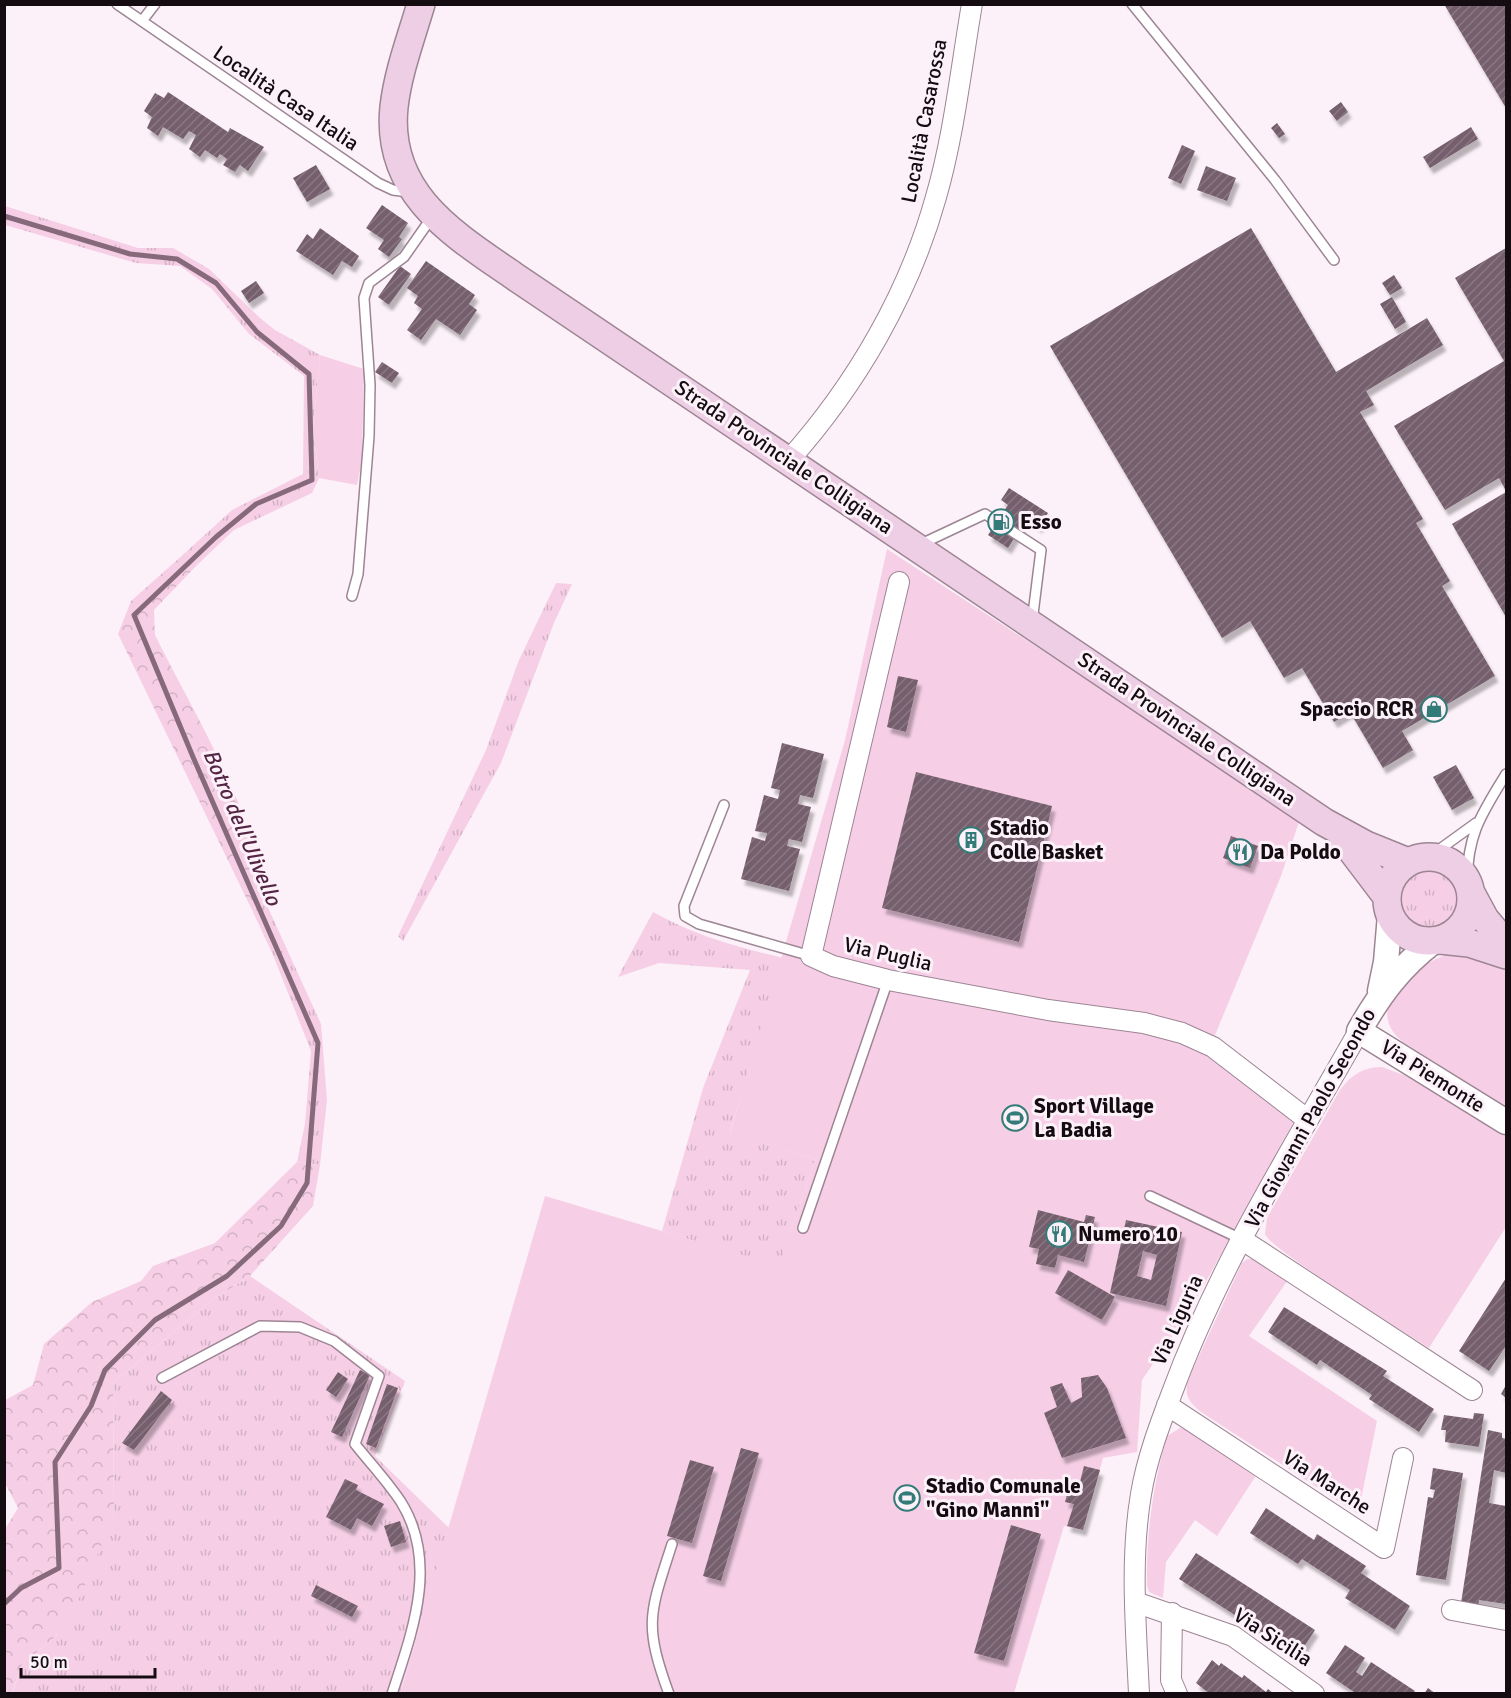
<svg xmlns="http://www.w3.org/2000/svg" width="1511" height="1698" font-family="Signika,sans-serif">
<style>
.grass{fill:url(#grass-tufts)}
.forest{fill:url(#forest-crowns)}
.green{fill:#f6cfe7}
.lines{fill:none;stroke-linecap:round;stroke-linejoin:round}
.stream{stroke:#866a7b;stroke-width:5}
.building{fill:url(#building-hatch);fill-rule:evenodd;filter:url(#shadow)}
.service-casing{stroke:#9d8594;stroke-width:12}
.minor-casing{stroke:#9d8594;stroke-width:22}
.tertiary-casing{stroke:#9d8594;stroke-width:27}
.secondary-casing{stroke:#9d8594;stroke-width:30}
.service{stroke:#fff;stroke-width:9}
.minor{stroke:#fff;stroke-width:20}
.tertiary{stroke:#fff;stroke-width:24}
.secondary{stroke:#eecee4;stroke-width:27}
.labels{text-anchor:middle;stroke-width:6;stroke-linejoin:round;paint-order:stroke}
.street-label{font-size:21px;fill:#140c11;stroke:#fcf1f8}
.poi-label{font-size:21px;font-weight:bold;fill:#140c11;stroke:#fcf1f8;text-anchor:start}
.water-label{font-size:22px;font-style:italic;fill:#542545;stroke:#fcf1f8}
</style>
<defs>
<pattern id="grass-tufts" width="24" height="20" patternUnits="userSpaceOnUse" patternTransform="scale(1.5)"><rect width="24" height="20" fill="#f6cfe7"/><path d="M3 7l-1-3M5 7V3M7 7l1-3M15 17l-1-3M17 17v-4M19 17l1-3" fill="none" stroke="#d2b1c5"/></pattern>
<pattern id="forest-crowns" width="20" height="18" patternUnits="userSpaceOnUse" patternTransform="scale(1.5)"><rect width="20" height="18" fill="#f6cfe7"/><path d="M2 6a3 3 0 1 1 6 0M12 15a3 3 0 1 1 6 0" fill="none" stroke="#d2b1c5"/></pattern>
<pattern id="building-hatch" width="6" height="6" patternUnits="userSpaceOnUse" patternTransform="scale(1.5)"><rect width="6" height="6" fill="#755e6c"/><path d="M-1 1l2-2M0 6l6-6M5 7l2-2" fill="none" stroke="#897883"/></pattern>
<filter id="shadow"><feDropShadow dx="3.5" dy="6" stdDeviation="1.5" flood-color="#0004"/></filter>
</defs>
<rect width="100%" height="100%" fill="#fcf1f8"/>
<!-- grass -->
<path class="grass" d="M5 206 138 248H173L209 269 260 318 275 330 320 355 313 428 319 478 312 493 234 530 198 564 186 552 232 510 303 474 304 376 249 334 212 289 180 266 136 263 5 225Z
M556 583 572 584 554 623 501 763 403 941 398 936 486 750 519 660Z
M1396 899a31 31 0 1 1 62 0a31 31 0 1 1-62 0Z
M265 901 321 1024 327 1100 320 1165 297 1162 305 1124 311 1051 273 955 253 912Z
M653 912C694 935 737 947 783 958L730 1132 815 1159 779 1267 662 1231 703 1088 750 970 659 963 618 977Z
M250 1276 405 1381 375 1456 449 1528 400 1693 12 1694 22 1664 56 1636 114 1514 113 1383 212 1300Z"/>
<!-- forest -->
<path class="forest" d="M186 552 198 564 154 610 155 635C195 716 256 812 265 901L253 912 118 634 131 601Z
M297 1162 320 1165 313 1206 250 1276 212 1300 113 1383 114 1514 81 1595 56 1636 22 1664 12 1693H5V1529L18 1508 5 1483V1400L33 1385 44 1344 92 1302 141 1281 153 1266 215 1243Z"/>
<!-- green -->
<path class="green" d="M320 355 364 369 362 460 357 485 319 478 313 428Z
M887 549 1300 819 1281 876 1215 1035 1304 1103 1192 1307 1142 1380 1137 1452 1103 1458 1083 1530 1064 1526 1014 1693 400 1694 545 1196 779 1266 815 1159 730 1133 845 740Z
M1452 953 1471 954 1506 967V1107L1403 1042C1359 1007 1417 962 1452 953Z
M1382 1067 1420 1081 1506 1135V1227L1429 1348C1405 1332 1271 1250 1265 1234L1267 1218 1340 1090C1351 1075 1363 1067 1382 1067Z
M1254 1259 1288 1280 1249 1336 1377 1421 1358 1514 1201 1412C1187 1401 1183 1393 1190 1375L1242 1263 1247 1259Z
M1180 1428 1190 1430 1257 1474 1217 1536 1195 1520 1166 1562 1163 1598 1149 1592 1147 1585C1146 1534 1153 1485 1167 1436Z"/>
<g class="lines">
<!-- stream -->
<path class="stream" d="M4 216 130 254 177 259 216 283 257 332 309 374 312 480 256 504 216 537 134 615 193 757 318 1043 307 1183 281 1226 227 1276 155 1320 105 1370 91 1406 55 1462 59 1568 21 1588 4 1604"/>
</g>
<!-- building -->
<path class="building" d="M1444 4H1506V108Z
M168 92 228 132 230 128 264 147 248 171 240 165 235 172 223 165 227 159 220 154 217 158 205 150 200 157 189 149 196 135 189 131 183 139 163 127 158 136 147 128 152 117 144 111 155 93 164 98Z
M1341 102 1348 112 1337 121 1329 111Z
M1277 123 1285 134 1279 138 1271 128Z
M1471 127 1478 139 1430 168 1423 157Z
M1182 145 1195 151 1181 184 1168 178Z
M316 165 330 189 307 202 293 178Z
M1206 166 1236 178 1227 201 1197 190Z
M382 205 408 223 399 237 402 239 389 257 378 249 384 240 366 228Z
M320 228 359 256 352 267 342 261 333 275 296 251 307 234 313 239Z
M1251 228 1336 372 1427 318 1443 345 1366 391 1374 405 1360 412 1423 519 1416 523 1450 581 1442 586 1495 676 1402 731 1413 750 1383 768 1350 712 1334 722 1302 668 1284 678 1250 621 1222 638 1050 346Z
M1506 248V491L1499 478 1445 510 1394 426 1504 361 1455 278Z
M426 261 475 295 469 304 477 310 460 335 436 319 421 340 407 330 422 309 414 303 418 296 407 288Z
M400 266 411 274 389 305 378 297Z
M1394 275 1402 288 1390 295 1382 283Z
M256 281 264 293 249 303 241 291Z
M1392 297 1406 322 1395 329 1380 304Z
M382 362 399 373 392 383 375 372Z
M1009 488 1048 513 1039 527 1026 519 1008 548 988 535 1008 505 1001 500Z
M1506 492V617L1452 524Z
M898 676 918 680 906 732 887 727Z
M782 743 824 754 813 798 800 795 798 804 811 807 802 842 789 839 787 846 800 849 789 891 741 879 752 837 765 841 767 833 755 831 764 795 778 799 780 790 771 788Z
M1456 765 1474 798 1452 810 1433 777Z
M916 772 1052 806 1019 942 882 908Z
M1231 836 1258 846 1250 868 1223 858Z
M1038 1210 1084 1222 1086 1215 1095 1217 1084 1262 1058 1255 1055 1268 1036 1264 1039 1249 1029 1247Z
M1126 1220 1182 1232 1166 1306 1110 1293ZM1143 1251 1157 1255 1151 1280 1137 1276Z
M1068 1270 1115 1297 1102 1320 1055 1293Z
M1506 1278V1346L1489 1371 1459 1351Z
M1284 1307 1387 1371 1383 1376 1434 1409 1419 1432 1369 1399 1372 1395 1320 1360 1317 1365 1268 1332Z
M360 1370 370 1375 342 1437 331 1432Z
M338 1372 348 1379 336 1397 326 1390Z
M1098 1375 1107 1388 1126 1438 1062 1458 1044 1413 1057 1407 1050 1387 1062 1383 1071 1403 1082 1397 1081 1378Z
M387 1384 398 1388 376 1448 366 1444Z
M1506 1385V1398L1501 1394Z
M161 1391 172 1400 134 1450 122 1443Z
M1474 1413 1484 1414 1479 1447 1445 1442 1446 1430H1441L1444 1415 1473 1419Z
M1488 1430 1502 1433V1438L1506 1439V1473L1494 1470 1489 1503 1506 1506V1604L1479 1600 1478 1606 1461 1603Z
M741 1448 759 1453 721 1581 703 1576Z
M690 1460 714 1467 692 1543 667 1536Z
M1084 1466 1100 1470 1083 1530 1067 1526 1074 1504 1065 1502 1069 1487 1078 1490Z
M1433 1468 1463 1473 1446 1580 1416 1575 1428 1497 1433 1498 1435 1490 1430 1489Z
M345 1479 358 1485 356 1490 384 1504 372 1526 357 1518 351 1530 326 1517Z
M1266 1508 1314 1540 1317 1534 1366 1566 1361 1573 1410 1606 1395 1630 1345 1598 1350 1590 1302 1559 1298 1564 1250 1533Z
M400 1521 406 1542 391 1547 384 1526Z
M1011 1525 1041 1534 1004 1661 974 1653Z
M1196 1553 1315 1630 1298 1656 1179 1579Z
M316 1585 358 1606 352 1617 311 1596Z
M1345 1645 1365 1658 1356 1672 1362 1676 1371 1662 1415 1691 1413 1694H1357L1326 1673Z
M1212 1660 1219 1666 1221 1663 1242 1678 1244 1675 1266 1692 1268 1689 1274 1694H1210L1196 1683Z
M1428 1688 1436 1694H1424Z"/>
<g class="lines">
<!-- service casing -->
<g class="service-casing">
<path id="service" d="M117 4 378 183 393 190 409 192
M1132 4 1275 180 1334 260
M142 21 155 4
M919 545 985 514 1041 550 1032 622
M352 596 358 574 369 436 370 385 364 298 369 283 404 257 432 217
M724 805 684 906 685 916 699 924 811 956
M1429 857 1476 823
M1467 881C1468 832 1482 814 1506 774
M1150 1196 1241 1239
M803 1228 888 980
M162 1378 260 1326 300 1327 334 1341 379 1376 355 1444C370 1463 388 1482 401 1502 439 1563 412 1632 392 1694
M669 1694C643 1623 650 1613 672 1544"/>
</g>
<!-- minor casing -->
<g class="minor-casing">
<path id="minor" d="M789 460C856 385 909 294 936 197 954 135 961 68 972 4
M899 582 811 956 833 966 888 980 1048 1010 1144 1023 1182 1033 1213 1047 1308 1120
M1241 1239 1472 1390
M1167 1405 1384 1548 1403 1458
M1135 1602 1233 1636 1314 1694
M1452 1610 1506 1620
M1172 1613 1171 1680 1177 1694
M1139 1694C1136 1628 1130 1559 1141 1494 1147 1458 1160 1424 1173 1390 1220 1263 1293 1148 1359 1031"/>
</g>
<!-- tertiary casing -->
<g class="tertiary-casing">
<path id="tertiary" d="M1434 941C1400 967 1380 994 1359 1031L1506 1122
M1380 991 1386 962 1390 915"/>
</g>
<!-- secondary casing -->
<g class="secondary-casing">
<path id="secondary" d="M421 4C411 38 398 72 394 107 385 193 453 234 514 276L1324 822 1366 845 1408 862
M1343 839 1387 897
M1387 899a42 42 0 1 1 84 0a42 42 0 1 1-84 0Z
M1471 893 1485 919 1506 944
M1440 940 1469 943 1506 955"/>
</g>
<!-- service -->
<use href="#service" class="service"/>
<!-- minor -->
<use href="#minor" class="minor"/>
<!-- tertiary -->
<use href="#tertiary" class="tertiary"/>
<!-- secondary -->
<use href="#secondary" class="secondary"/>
</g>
<!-- icons -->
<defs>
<g id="fuel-ring" transform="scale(1.35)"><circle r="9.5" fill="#fcf1f8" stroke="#337b78" stroke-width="1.5"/><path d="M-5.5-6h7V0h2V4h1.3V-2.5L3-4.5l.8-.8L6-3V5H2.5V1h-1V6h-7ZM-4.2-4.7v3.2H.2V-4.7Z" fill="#337b78"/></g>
<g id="shop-ring" transform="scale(1.35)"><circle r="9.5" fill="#fcf1f8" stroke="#337b78" stroke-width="1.5"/><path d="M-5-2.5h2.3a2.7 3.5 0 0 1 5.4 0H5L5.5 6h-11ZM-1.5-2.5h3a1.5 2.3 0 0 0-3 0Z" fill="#337b78"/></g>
<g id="building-ring" transform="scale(1.35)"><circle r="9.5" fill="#fcf1f8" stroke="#337b78" stroke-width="1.5"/><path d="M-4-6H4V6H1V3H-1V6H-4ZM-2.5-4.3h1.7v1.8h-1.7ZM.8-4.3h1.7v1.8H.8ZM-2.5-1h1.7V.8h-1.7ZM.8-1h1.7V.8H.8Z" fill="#337b78"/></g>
<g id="restaurant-ring" transform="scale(1.35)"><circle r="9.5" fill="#fcf1f8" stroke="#337b78" stroke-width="1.5"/><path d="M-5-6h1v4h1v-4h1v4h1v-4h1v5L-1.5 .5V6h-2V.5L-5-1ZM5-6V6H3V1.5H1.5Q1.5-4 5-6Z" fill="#337b78"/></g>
<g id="stadium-ring" transform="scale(1.35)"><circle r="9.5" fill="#fcf1f8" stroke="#337b78" stroke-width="1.5"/><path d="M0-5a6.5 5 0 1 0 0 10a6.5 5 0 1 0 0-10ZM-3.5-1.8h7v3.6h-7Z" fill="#337b78"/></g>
</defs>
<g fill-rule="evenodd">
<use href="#fuel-ring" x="1001" y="522"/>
<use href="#shop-ring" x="1434" y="709"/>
<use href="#building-ring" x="971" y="840"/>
<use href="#restaurant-ring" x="1240" y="852"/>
<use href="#stadium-ring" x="1015" y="1118"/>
<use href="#restaurant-ring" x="1059" y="1234"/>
<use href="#stadium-ring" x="907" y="1498"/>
</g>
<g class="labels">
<!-- street labels -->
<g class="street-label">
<text transform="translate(286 98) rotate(34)" y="7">Località Casa Italia</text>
<text transform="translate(924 121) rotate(-79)" y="7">Località Casarossa</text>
<text transform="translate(784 457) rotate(34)" y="7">Strada Provinciale Colligiana</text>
<text transform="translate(1187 729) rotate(34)" y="7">Strada Provinciale Colligiana</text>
<text transform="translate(888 954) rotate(13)" y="7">Via Puglia</text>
<text transform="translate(1433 1076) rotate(32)" y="7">Via Piemonte</text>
<text transform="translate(1310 1118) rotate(-61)" y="7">Via Giovanni Paolo Secondo</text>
<text transform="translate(1177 1320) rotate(-66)" y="7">Via Liguria</text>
<text transform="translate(1327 1482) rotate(33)" y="7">Via Marche</text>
<text transform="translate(1273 1637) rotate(33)" y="7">Via Sicilia</text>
</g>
<!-- poi labels -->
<g class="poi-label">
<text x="1020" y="529">Esso</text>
<text x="1414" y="716" text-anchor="end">Spaccio RCR</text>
<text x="990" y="835">Stadio<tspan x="990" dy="24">Colle Basket</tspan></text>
<text x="1260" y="859">Da Poldo</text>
<text x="1034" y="1113">Sport Village<tspan x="1034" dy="24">La Badia</tspan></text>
<text x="1078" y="1241">Numero 10</text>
<text x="926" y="1493">Stadio Comunale<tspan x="926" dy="24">"Gino Manni"</tspan></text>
</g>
<!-- water labels -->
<g class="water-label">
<text transform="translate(243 827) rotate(67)" y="8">Botro dell'Ulivello</text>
</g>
</g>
<!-- border -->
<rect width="1511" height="1698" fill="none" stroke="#140c11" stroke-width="12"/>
<!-- scale -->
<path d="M21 1668v9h134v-9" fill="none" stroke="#140c11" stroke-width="3"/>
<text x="30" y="1668" font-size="18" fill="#140c11" stroke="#fcf1f8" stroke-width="4.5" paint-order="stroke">50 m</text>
</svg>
